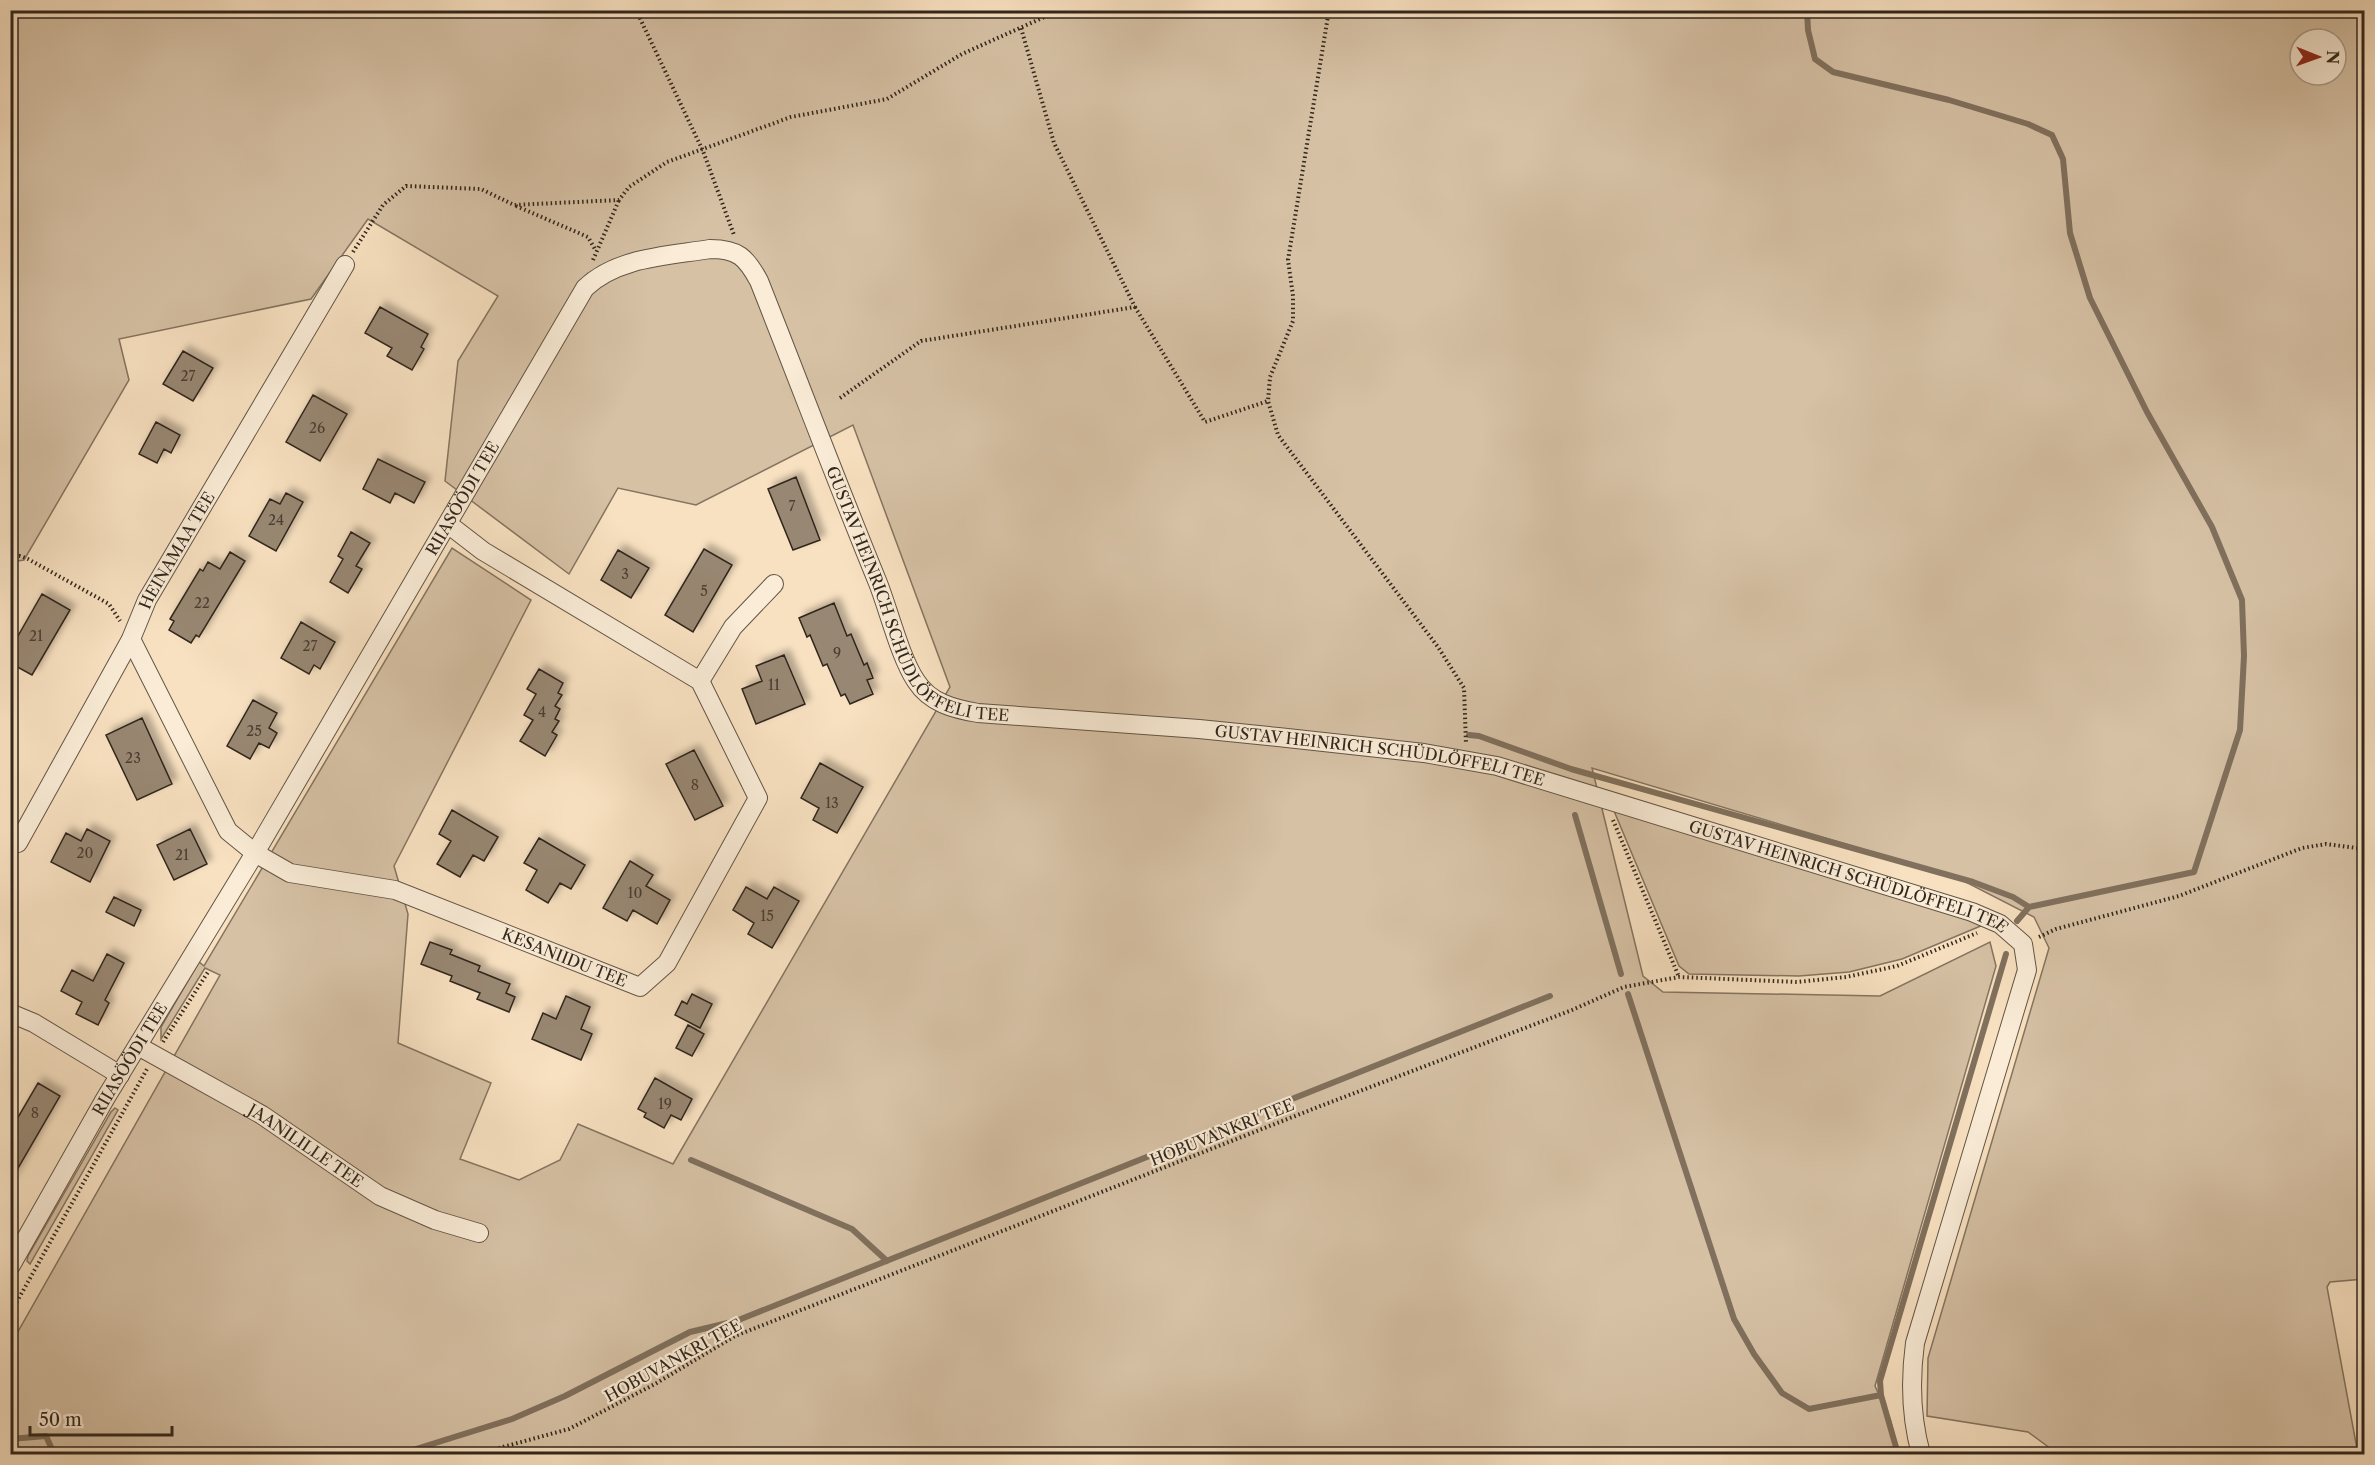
<svg xmlns="http://www.w3.org/2000/svg" width="2375" height="1465" font-family="'Libre Caslon Text',serif">
<style>
.green{fill:#d6c1a5;stroke:#847460;stroke-width:1.5;fill-rule:evenodd}
.lines{fill:none;stroke-linecap:round;stroke-linejoin:round}
.stream{stroke:#80705d;stroke-width:6}
.building{fill:#988772;stroke:#31261c;stroke-width:1.5;filter:url(#shadow)}
.street-casing{stroke:#635545;stroke-width:20}
.path{stroke:#31261c;stroke-width:4;stroke-dasharray:1.5 3;stroke-linecap:butt}
.street{stroke:#faecd7;stroke-width:18}
.labels{text-anchor:middle;stroke-width:4.5;stroke-linejoin:round;paint-order:stroke}
.number-label{font-size:14px;fill:#4b3e32}
.street-label{font-size:16px;fill:#31261c;stroke:#faecd7}
</style>
<defs>
<filter id="shadow"><feDropShadow dx="5.5" dy="-5.5" stdDeviation="3" flood-color="#0004"/></filter>
</defs>
<rect width="100%" height="100%" fill="#f8e1c1"/>
<filter id="stains"><feTurbulence type="fractalNoise" baseFrequency=".00333" numOctaves="4"/><feColorMatrix values="0 0 0 0 .2 0 0 0 0 .09 0 0 0 0 .02 0 0 0 .5 -.17"/></filter>
<radialGradient id="worn" r=".72"><stop offset=".6" stop-color="#630" stop-opacity="0"/><stop offset="1" stop-color="#630" stop-opacity=".3"/></radialGradient>
<!-- green -->
<path class="green" d="M10 11H2364V1279L2330 1282 2327 1287 2358 1454H2058L2028 1432 1927 1416 1928 1358 2049 948 2034 917 1956 877 1592 768 1643 976 1663 992 1880 996 1990 942 1996 966 1875 1386 1890 1419 1899 1454H11V1344L220 975 205 968 161 1039V1027L199 962 204 966 452 548 531 600 394 866 408 914 398 1043 491 1083 460 1159 519 1180 560 1160 578 1124 673 1164 950 687 853 425 696 505 618 488 569 574 445 481 458 361 498 296 368 219 311 299 119 339 129 380 24 560 11 562ZM2300 39H2336V75H2300Z
M1614 811 1918 902 1983 925 1902 959 1849 972 1799 976 1689 974 1679 966Z
M115 1108 118 1110 30 1264 27 1261 28 1256 111 1112Z"/>
<g class="lines">
<!-- stream -->
<path class="stream" d="M1807 10 1808 30 1815 59 1833 72 1949 100 2028 124 2052 135 2063 159 2070 233 2090 298 2147 412 2212 527 2242 600 2244 656 2240 730 2194 872 2029 907 2017 921
M1469 735 1479 736 1571 769 1973 882 2013 897 2029 907
M1575 815 1621 974
M1628 994 1734 1319 1754 1354 1782 1393 1809 1409 1881 1395
M691 1160 852 1229 887 1261
M10 1439 46 1436 54 1454
M400 1454 512 1419 565 1396 690 1332 736 1321 1550 996
M1898 1454 1881 1395 1880 1381 2006 954"/>
</g>
<!-- building -->
<path class="building" d="M380 307 428 334 421 347 424 349 412 370 387 356 392 348 365 333Z
M183 351 213 368 193 401 163 384Z
M313 395 347 414 320 461 286 442Z
M156 422 180 435 171 453 164 449 157 463 139 454Z
M378 459 425 482 414 503 395 493 390 503 363 489Z
M796 477 820 540 793 550 768 489Z
M286 493 303 502 276 551 249 536 270 499 280 504Z
M351 532 370 543 356 566 362 569 348 593 330 582 343 559 338 556Z
M704 549 732 565 693 632 665 615Z
M618 550 649 568 631 598 601 580Z
M230 552 245 561 199 637 196 635 191 643 169 630 174 621 170 619 200 569 203 571 208 562 220 569Z
M42 594 70 610 32 675 10 663V650Z
M834 603 847 636 851 634 864 665 867 663 873 678 867 680 873 694 850 704 845 694 841 696 827 664 823 666 810 635 807 637 799 618Z
M301 622 335 642 320 669 314 665 309 674 281 658Z
M784 655 805 704 756 724 742 689 762 681 756 666Z
M539 669 563 683 558 693 562 695 555 706 560 709 555 719 559 721 552 732 557 735 545 756 520 741 533 720 524 715 536 694 527 689Z
M253 700 277 713 269 728 277 733 269 748 259 743 250 759 227 746Z
M142 718 172 784 137 800 106 735Z
M694 750 723 806 695 820 666 764Z
M820 763 863 787 837 833 813 820 819 808 801 798Z
M452 810 498 837 484 861 473 855 460 877 437 864 451 841 439 834Z
M87 829 110 841 90 882 51 862 66 833 81 841Z
M190 829 207 864 174 880 157 845Z
M539 838 585 865 571 889 560 883 548 903 526 890 537 870 524 863Z
M630 861 653 875 646 886 670 900 657 924 633 910 627 921 603 908Z
M746 887 767 899 774 887 799 901 772 948 748 934 754 923 733 910Z
M114 897 141 910 134 926 106 912Z
M430 942 452 950 450 954 480 966 478 971 510 984 506 993 515 997 509 1012 477 999 480 993 450 981 452 976 421 964Z
M107 954 124 963 105 1000 109 1003 98 1025 76 1014 82 1002 61 991 72 970 93 981Z
M692 994 712 1004 700 1028 675 1015 682 1001 687 1004Z
M566 996 590 1007 581 1029 592 1034 581 1060 532 1039 543 1013 556 1019Z
M688 1025 704 1034 692 1056 676 1048Z
M655 1078 692 1099 681 1120 671 1115 664 1128 644 1117 646 1113 638 1109Z
M38 1083 60 1096 10 1182V1131Z"/>
<g class="lines">
<!-- street casing -->
<g class="street-casing">
<g id="street">
<path id="s1" d="M131 639 228 831 255 853 290 873 395 890 640 987 667 963 758 798 700 681 483 551 448 524"/>
<path d="M700 681 733 627 774 584"/>
<path id="s2" d="M18 843 131 639 147 600 345 265"/>
<path d="M10 1013 34 1023 120 1075"/>
<path id="s3" d="M138 1046 262 1115 380 1196 435 1220 479 1233"/>
<path id="s4" d="M10 1267 105 1099 255 853 585 288C617 257 668 256 710 249 738 249 746 257 759 281 799 382 837 483 878 583 889 611 900 657 916 681 930 703 954 709 978 713L1199 729 1278 737 1424 753 1497 766 1972 912 2000 924 2023 944 2027 970 1915 1343C1910 1380 1911 1418 1921 1454"/>
</g>
</g>
<!-- path -->
<path class="path" d="M636 10 703 151 734 235
M1329 10 1288 260 1293 296V321L1270 377 1268 401 1278 435 1438 647 1464 688 1466 744
M516 206 588 237 596 251
M353 252 383 205 406 186 481 189 514 205 619 200 629 187 667 162 791 117 887 99 962 54 1060 10
M593 260 619 200
M1135 307 1205 422 1268 401
M840 398 921 341 1135 307 1054 143 1021 28
M10 557 20 556 28 559 109 604 120 621
M1613 820 1679 977
M2039 937 2056 929 2179 896 2302 848 2326 844 2364 849
M163 1042 208 972
M10 1314 147 1069
M477 1454 569 1429 655 1384 735 1336 1318 1107 1572 1010 1624 987 1679 977 1797 982 1846 977 1897 966 1977 933"/>
<!-- street -->
<use href="#street" class="street"/>
</g>
<g class="labels">
<!-- number labels -->
<g class="number-label">
<text x="188" y="381">27</text>
<text x="317" y="433">26</text>
<text x="792" y="511">7</text>
<text x="276" y="525">24</text>
<text x="625" y="579">3</text>
<text x="704" y="596">5</text>
<text x="202" y="608">22</text>
<text x="36" y="641">21</text>
<text x="310" y="651">27</text>
<text x="837" y="658">9</text>
<text x="774" y="690">11</text>
<text x="542" y="717">4</text>
<text x="254" y="736">25</text>
<text x="133" y="763">23</text>
<text x="695" y="790">8</text>
<text x="832" y="808">13</text>
<text x="85" y="858">20</text>
<text x="182" y="860">21</text>
<text x="635" y="898">10</text>
<text x="767" y="921">15</text>
<text x="665" y="1109">19</text>
<text x="35" y="1118">8</text>
</g>
<!-- street labels -->
<g class="street-label">
<text dy="6" stroke="none"><textPath href="#s4" startOffset="892">RIIASÖÖDI TEE</textPath></text>
<text dy="6" stroke="none"><textPath href="#s2" startOffset="333">HEINAMAA TEE</textPath></text>
<text dy="6" stroke="none"><textPath href="#s4" startOffset="1698">GUSTAV HEINRICH SCHÜDLÖFFELI TEE</textPath></text>
<text dy="6" stroke="none"><textPath href="#s4" startOffset="2238">GUSTAV HEINRICH SCHÜDLÖFFELI TEE</textPath></text>
<text dy="6" stroke="none"><textPath href="#s4" startOffset="2724">GUSTAV HEINRICH SCHÜDLÖFFELI TEE</textPath></text>
<text dy="6" stroke="none"><textPath href="#s1" startOffset="579">KESANIIDU TEE</textPath></text>
<text dy="6" stroke="none"><textPath href="#s4" startOffset="240">RIIASÖÖDI TEE</textPath></text>
<text transform="translate(1222 1132) rotate(-22)" y="6">HOBUVANKRI TEE</text>
<text dy="6" stroke="none"><textPath href="#s3" startOffset="195">JAANILILLE TEE</textPath></text>
<text transform="translate(673 1360) rotate(-29)" y="6">HOBUVANKRI TEE</text>
</g>
</g>
<!-- margin -->
<rect width="2375" height="1465" fill="none" stroke="#f8e1c1" stroke-width="36"/>
<rect x="12" y="12" width="2351" height="1441" fill="none" stroke="#31261c" stroke-width="3"/>
<rect x="18" y="18" width="2339" height="1429" fill="none" stroke="#31261c" stroke-width="1.5"/>
<!-- north arrow -->
<g transform="translate(2318 57) rotate(91)"><circle r="28" fill="#faecd7" stroke="#aa9d8c" stroke-width="1.5"/>
<path d="M0-4.5L10 22L0 15L-10 22Z" fill="#8f2418"/>
<text y="-9" font-size="16" font-weight="bold" text-anchor="middle" fill="#31261c">N</text>
</g>
<!-- scale -->
<path d="M30 1426v9h142v-9" fill="none" stroke="#31261c" stroke-width="3"/>
<text x="39" y="1426" font-size="18" fill="#31261c" stroke="#faecd7" stroke-width="4.5" paint-order="stroke">50 m</text>
<rect width="100%" height="100%" filter="url(#stains)"/>
<rect width="100%" height="100%" fill="url(#worn)"/>
</svg>
